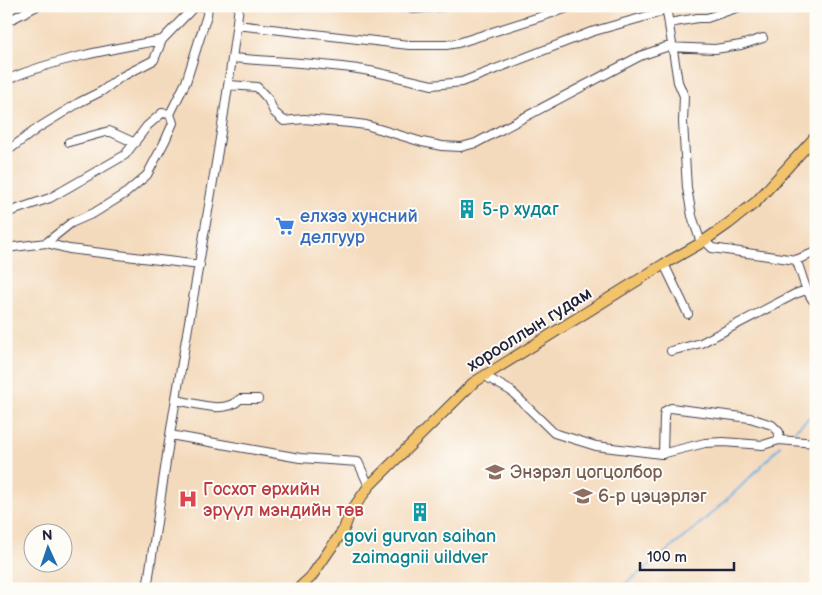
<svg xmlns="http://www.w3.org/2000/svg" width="822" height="595" font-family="'Balsamiq Sans',sans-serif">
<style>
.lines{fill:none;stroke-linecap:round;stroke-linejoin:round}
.stream{stroke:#6eafe2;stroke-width:2}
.minor-casing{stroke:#423e4e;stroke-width:10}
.major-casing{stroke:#423e4e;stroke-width:12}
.minor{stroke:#fff;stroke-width:8}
.major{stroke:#f2c36a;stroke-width:10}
.labels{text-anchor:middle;stroke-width:4;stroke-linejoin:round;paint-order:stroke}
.culture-label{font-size:18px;fill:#0d838f;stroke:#fdfcf7;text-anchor:start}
.shop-label{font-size:18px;fill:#366cbe;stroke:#fdfcf7;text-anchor:start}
.street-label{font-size:18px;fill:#22223b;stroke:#fdfcf7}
.education-label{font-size:18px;fill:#785e54;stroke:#fdfcf7;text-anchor:start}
.health-label{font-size:18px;fill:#be3a42;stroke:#fdfcf7;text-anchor:start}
</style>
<rect width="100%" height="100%" fill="#fdfcf7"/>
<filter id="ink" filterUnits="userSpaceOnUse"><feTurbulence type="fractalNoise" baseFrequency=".02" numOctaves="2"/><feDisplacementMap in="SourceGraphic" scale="10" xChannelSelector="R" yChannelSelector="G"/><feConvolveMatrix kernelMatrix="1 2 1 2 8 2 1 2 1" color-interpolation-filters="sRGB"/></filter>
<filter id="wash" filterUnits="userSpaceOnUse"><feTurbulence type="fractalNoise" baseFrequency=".0096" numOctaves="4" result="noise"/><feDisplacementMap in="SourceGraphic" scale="20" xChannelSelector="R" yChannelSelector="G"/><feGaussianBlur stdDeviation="1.12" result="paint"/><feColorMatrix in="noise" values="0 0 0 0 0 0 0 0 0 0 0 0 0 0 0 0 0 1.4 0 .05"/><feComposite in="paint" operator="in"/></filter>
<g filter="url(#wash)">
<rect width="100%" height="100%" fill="#f4dabc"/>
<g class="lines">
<!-- stream -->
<path class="stream" d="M793 432 816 411
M618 589C676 546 732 499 780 446"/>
</g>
</g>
<g filter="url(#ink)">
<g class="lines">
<!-- minor casing -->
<g class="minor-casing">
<path id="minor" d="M393 6 414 9 449 6
M666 6 678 82 684 96 683 122 687 188 692 216 701 243
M6 22 37 6
M669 23 698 18H707L742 6
M237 25 409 45H446L458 43 574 6
M232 58C276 62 320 63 364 70 387 74 409 80 432 85L462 82 591 32 658 13 666 6
M6 80C55 59 110 49 162 40
M228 85 257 87 268 99 274 112 284 121 304 119 350 123 366 125 422 142 442 146 461 147 476 143 640 56 666 47 715 49 741 45 763 38
M69 142 109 131 135 143
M6 152 38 128 80 102 102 91 121 77 154 60 162 40 193 8 198 6
M6 213 50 198 125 155 147 126 162 113 170 114
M704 240 712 248 796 260C803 275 804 291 816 304
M46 243 71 223 94 213 126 193 147 175 165 141 173 123 170 114 186 82 207 15 208 6
M6 248 46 243 69 249 200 265
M796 260 816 252
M664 264 688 314
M671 351 701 343 795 294 806 290
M485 376 511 391 554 433 596 446 661 454 705 443 723 442 763 445 779 440 816 443
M176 400C195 403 225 415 240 399H258
M170 435 300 458 358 462 369 486
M663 454 664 417 665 411 671 408 750 418 772 425 779 432V440
M147 589C155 538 162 486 170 435 193 292 221 150 239 6"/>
</g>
<!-- major casing -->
<g class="major-casing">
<path id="major" d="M298 589 311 577 344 529 350 513 369 486 473 383 664 264 701 243 728 224 756 202 816 136"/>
</g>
<!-- minor -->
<use href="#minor" class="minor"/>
<!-- major -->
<use href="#major" class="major"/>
</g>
</g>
<!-- icons -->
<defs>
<g id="building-bare" transform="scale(1.5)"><path d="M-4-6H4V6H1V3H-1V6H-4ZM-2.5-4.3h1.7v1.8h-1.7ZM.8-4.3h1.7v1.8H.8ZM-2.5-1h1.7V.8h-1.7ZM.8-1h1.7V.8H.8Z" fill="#0f9aa8" stroke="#fdfcf7" stroke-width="2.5" paint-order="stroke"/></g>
<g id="supermarket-bare" transform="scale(1.5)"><path d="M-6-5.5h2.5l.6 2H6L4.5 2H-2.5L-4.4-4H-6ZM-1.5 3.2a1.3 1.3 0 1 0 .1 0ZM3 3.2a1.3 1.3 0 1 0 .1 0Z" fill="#3f7fe0" stroke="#fdfcf7" stroke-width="2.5" paint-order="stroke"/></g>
<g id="school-bare" transform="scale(1.5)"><path d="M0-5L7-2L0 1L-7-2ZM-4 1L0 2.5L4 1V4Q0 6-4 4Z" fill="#8d6e63" stroke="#fdfcf7" stroke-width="2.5" paint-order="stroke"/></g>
<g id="hospital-bare" transform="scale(1.5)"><path d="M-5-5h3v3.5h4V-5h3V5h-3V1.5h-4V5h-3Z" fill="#e0444e" stroke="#fdfcf7" stroke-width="2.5" paint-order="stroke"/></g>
</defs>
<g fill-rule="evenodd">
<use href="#building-bare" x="467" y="209"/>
<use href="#supermarket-bare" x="285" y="226"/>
<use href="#school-bare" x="495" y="472"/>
<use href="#school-bare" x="583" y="496"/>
<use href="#hospital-bare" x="188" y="499"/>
<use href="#building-bare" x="420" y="512"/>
</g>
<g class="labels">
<!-- culture labels -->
<g class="culture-label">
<text x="482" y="215">5-р худаг</text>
<text x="420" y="542" text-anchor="middle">govi gurvan saihan<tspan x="420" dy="21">zaimagnii uildver</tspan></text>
</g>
<!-- shop labels -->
<g class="shop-label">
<text x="300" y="222">елхээ хунсний<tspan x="300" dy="21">делгуур</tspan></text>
</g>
<!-- street labels -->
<g class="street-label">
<text transform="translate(529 329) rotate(-32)" y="6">хорооллын гудам</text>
</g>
<!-- education labels -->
<g class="education-label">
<text x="510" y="478">Энэрэл цогцолбор</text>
<text x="598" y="502">6-р цэцэрлэг</text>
</g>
<!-- health labels -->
<g class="health-label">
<text x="203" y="495">Госхот өрхийн<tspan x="203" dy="21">эрүүл мэндийн төв</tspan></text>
</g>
</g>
<!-- margin -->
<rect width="822" height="595" fill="none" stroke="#fdfcf7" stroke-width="25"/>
<!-- north arrow -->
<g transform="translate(48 548) rotate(357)"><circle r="24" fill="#fdfcf7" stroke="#a5a5ac"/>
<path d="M0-4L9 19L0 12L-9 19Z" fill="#1f6fb2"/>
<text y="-8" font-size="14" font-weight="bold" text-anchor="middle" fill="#22223b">N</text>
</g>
<!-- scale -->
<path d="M640 562v8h94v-8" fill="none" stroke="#22223b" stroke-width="2.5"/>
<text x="647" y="562" font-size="15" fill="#22223b" stroke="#fdfcf7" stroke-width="4" paint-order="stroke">100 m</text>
</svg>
